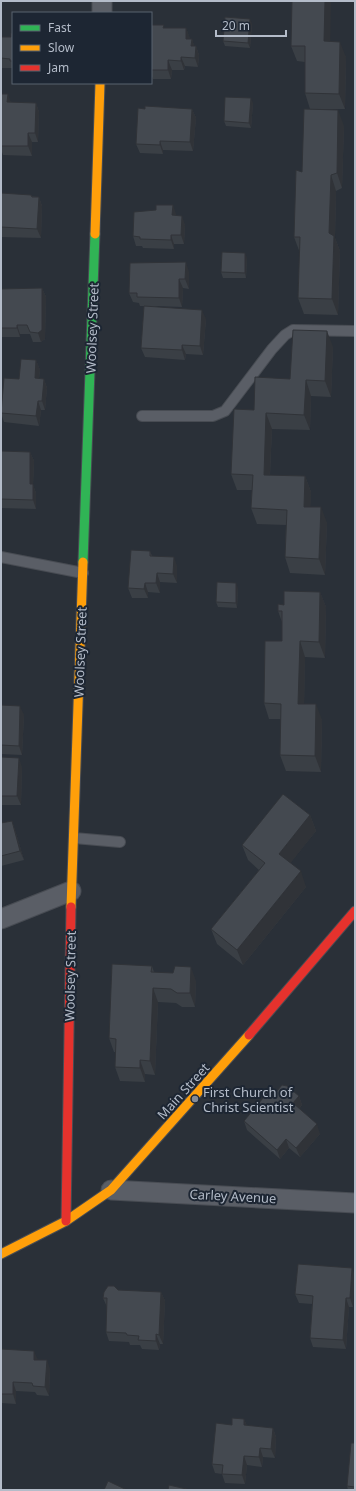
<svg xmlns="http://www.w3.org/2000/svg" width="356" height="1491" font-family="'Noto Sans',sans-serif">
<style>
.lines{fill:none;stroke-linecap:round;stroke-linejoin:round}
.lane-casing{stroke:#484c53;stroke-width:12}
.street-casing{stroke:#484c53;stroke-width:21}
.fast-casing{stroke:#484c53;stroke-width:11}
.slow-casing{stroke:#484c53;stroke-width:11}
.jam-casing{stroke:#484c53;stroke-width:11}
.lane{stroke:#5a5e66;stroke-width:10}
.street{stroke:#5a5e66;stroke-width:19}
.fast{stroke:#30b455;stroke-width:9}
.slow{stroke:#ff9f0a;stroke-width:9}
.jam{stroke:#e5322d;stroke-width:9}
.wall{fill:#3a3f45}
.shaded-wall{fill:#303338}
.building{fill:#444950;stroke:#303338}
.poi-dot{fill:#848b96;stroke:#1d2633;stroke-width:1.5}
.labels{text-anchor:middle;stroke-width:4;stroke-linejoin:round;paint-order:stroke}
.street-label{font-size:13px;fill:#b4bcc9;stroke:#1d2633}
.poi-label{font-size:13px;fill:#b4bcc9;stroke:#1d2633;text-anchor:start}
</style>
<rect width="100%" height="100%" fill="#2a3038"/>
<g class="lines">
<!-- lane casing -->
<g class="lane-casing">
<path id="lane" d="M142 416H213L225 411 272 349 285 335 293 330 355 331
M1 557 83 573
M74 838 120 842"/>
</g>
<!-- street casing -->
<g class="street-casing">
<path id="street" d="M102 13V1
M1 919 71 891
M111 1190 355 1203"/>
</g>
<!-- fast casing -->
<g class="fast-casing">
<path id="fast" d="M83 562 95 234"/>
</g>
<!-- slow casing -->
<g class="slow-casing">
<path id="slow" d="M95 234 100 83
M71 907 83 562
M1 1254 66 1221 111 1190 249 1035"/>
</g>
<!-- jam casing -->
<g class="jam-casing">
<path id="jam" d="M249 1035 355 911
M66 1221 71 907"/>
</g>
<!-- lane -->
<use href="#lane" class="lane"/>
<!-- street -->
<use href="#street" class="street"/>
<!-- fast -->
<use href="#fast" class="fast"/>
<!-- slow -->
<use href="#slow" class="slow"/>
<!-- jam -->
<use href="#jam" class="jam"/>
</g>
<!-- wall -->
<path class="wall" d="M252 24 250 48 225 46 223 41Z
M151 25 165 28H186L190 39H192L194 46H196L199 55 198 67 185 66 184 70H172L171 79H153L151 74Z
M13 33V70L12 68H1V37H11Z
M330 41 346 57 345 109H310L305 93V62L297 61 291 46Z
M1 94 11 102 36 103 39 112 38 142H32V156L3 155 1 149Z
M253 103 251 128 226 126 224 121Z
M192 109 196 118 193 151 163 150V154L140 153 136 144Z
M344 126 342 188 336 191 335 238 340 251 338 315 304 314 298 298 300 253 294 237 302 172Z
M1 193 39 197 42 206 41 238 1 237Z
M176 214V216L185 225 184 244H174V249L143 248 142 246H136L133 236Z
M247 258 246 278H223L221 272Z
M189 272V289L183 288 182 307 154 306 206 319 203 355 186 354 185 360 145 357 141 348 144 306H140L139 303 133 302 129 293Z
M42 288 46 297 45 339 41 342H33L30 334H20V337H2L1 335V289Z
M333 347 331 397 311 396 310 430 272 429 270 475 305 476 311 492 310 507 327 523 325 575 290 573 285 557 286 525 257 524 251 508 252 490H237L231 474 254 410 290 379Z
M36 360 40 370 39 378 44 379 47 388 45 410H41L39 426 4 422 1 413 19 379Z
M1 451 30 452 34 461 33 485 36 493V509L1 508Z
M150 551 152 556 177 566V583L160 582V593L148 592V598H132L128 588Z
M238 588 237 608 218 607 216 602Z
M320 592 326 607 325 658 305 657 304 704 322 720 321 772 286 771 280 755 281 719H269L264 703 282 641V622L278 611 284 605Z
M1 705 24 715 22 755 1 754Z
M1 757 22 767 21 805H1Z
M310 815 316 831 290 863 306 887 243 965 217 944 211 929 259 870 248 860 242 845Z
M12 821 15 830 24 860 1 866V823Z
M152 966 154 972 196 981 195 1007H182L176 1003 158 1002 155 1075 145 1074V1082L120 1081 115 1067 116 1052H114L109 1038Z
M277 1091 299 1096 302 1105 299 1109 320 1134 300 1157 289 1148 280 1159 247 1130 244 1121 263 1099 262 1096Z
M352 1268 353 1307H349L346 1349 313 1347 310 1338 312 1304 299 1303 295 1294Z
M161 1292 165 1301 163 1344H160L159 1350 142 1349 140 1345H130L129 1342 109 1341 106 1332 107 1307 103 1298Z
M1 1349 37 1360 50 1369 49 1396 37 1395 35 1392 16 1391V1404L1 1403Z
M244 1419 247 1426 273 1428 276 1437 275 1458 263 1457 262 1467 247 1465 245 1484 225 1483 222 1474 215 1473 212 1464 232 1425Z
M355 1443V1490H348L347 1486Z"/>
<!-- shaded-wall -->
<path class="shaded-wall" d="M325 1H331L330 57 324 41Z
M250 19 252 24 250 48 248 43Z
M186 28 190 38 189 48 186 39Z
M192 39 195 48 191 46Z
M340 42 346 57 345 109 339 94Z
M196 46 199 55 198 67 195 58Z
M181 57 185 66 184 70 181 61Z
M168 60 172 70 171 79 168 70Z
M8 94 11 103 7 102Z
M251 98 253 103 251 128 249 123Z
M36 103 39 112 38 142 35 133Z
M192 109 196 118 193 151 190 142Z
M338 110 344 126 342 188 337 173Z
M28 133 32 142V156L28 146Z
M160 141 163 150V154L160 145Z
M331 175 336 191 335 238 340 251 338 315 332 299 329 233Z
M39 197 42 206 41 238 37 229Z
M173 205 176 214V225L172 215Z
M182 216 185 225 184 244 181 235Z
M171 235 174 244V249L171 240Z
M245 253 247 258 246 278 245 273Z
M186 262 189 272V289L185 279Z
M179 279 183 288 182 307 179 298Z
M42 288 46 297 45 339 41 342 38 333Z
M202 310 206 319 203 355 200 346Z
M17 325 20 334V337L17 328Z
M327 331 333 347 331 397 325 381Z
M182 345 186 354 185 360 182 350Z
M36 360 40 370 38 387 35 378Z
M44 379 47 388 45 410 42 401Z
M306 380 311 396 310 430 304 415Z
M38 401 41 410 39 426 36 416Z
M266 413 272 429 269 491 264 475Z
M30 452 34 461 33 485 36 493V509L33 500 30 484Z
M305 476 311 492 310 522 304 507Z
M321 507 327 523 325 575 319 559Z
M174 557 177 566V583L173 574Z
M157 573 160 582V593L156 583Z
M145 583 148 592V598L144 589Z
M236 583 238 588 237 608 236 603Z
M320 592 326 607 325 658 319 642Z
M300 641 305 657 304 719 298 704Z
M316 704 322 720 321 772 315 756Z
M20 706 24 715 22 755 19 746Z
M19 758 22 767 21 805 17 796Z
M310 815 316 831 285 870 279 854Z
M12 821 15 830 24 860 20 851Z
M301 871 306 887 243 965 237 950Z
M191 967 196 981 195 1007 190 993Z
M153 988 158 1002 155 1075 150 1061Z
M140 1060 145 1074V1082L140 1068Z
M299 1096 302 1105 296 1112 293 1103Z
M317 1124 320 1134 300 1157 296 1148Z
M286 1139 289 1148 280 1159 277 1150Z
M352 1268 355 1276 353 1307 350 1298Z
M161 1292 165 1301 163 1344 159 1335Z
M346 1298 349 1307 346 1349 343 1340Z
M156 1334 160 1344 159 1350 156 1341Z
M34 1351 38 1360H34Z
M47 1360 50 1369 49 1396 45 1387Z
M13 1382 16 1391V1404L13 1394Z
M244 1419 248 1428 244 1425Z
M273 1428 276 1437 275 1458 271 1449Z
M260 1448 263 1457 262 1467 259 1457Z
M244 1456 247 1465 245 1484 242 1475Z"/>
<!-- building -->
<path class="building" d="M292 1H325L324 41 340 42 339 94 305 93V46H291Z
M225 17 250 19 248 43 223 41Z
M151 25H164L163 28H186V39H192L191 46H196L195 58 181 57V61L168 60V70H151Z
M11 33H13V61H10V59L1 58V37H11Z
M1 94H8L7 102 36 103 35 133H28V146H1Z
M225 97 251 98 249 123 224 121Z
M145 106 192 109 190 142 160 141V145L136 144 138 108 145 109Z
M304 109 338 110 337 173 331 175 329 233 334 236 332 299 298 298 300 237H294L296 170 302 172Z
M1 193 31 195 32 197H39L37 229 1 227Z
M156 205H173L172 215 182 216 181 235H171V240L140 239V237L133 236 134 212 156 210Z
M222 252 245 253V273L221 272Z
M186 262 185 279H179V298L137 297V293H129L130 263Z
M42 288V330L38 333 30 332 27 325H17V328H1V289Z
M144 306 202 310 200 346 182 345V350L141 348Z
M293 330 327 331 325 381 306 380 304 415 266 413 264 475 305 476 304 507H321L319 559 285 557 287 510 251 508 253 475 231 474 234 409 254 410 255 377 290 379Z
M21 359 36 360 35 378 44 379 42 401H38L36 416 1 413 4 378 19 379Z
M1 451 30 452V484H33V500L1 499Z
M131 550 150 551V556L174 557 173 574 157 573 156 583H145L144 589 128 588Z
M217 582 236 583V603L216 602Z
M284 591 320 592 319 642 300 641 298 704H316L315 756 280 755 281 704 264 703 265 641H282V611H278V604L284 605Z
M1 705 20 706 19 746 1 745Z
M1 757 19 758 17 796H1Z
M283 794 310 815 279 854 301 871 237 950 211 929 265 863 242 845Z
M12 821 20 851 1 856V823Z
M112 964 152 966 151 972 173 973 175 966 191 967 190 993H177L171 989 153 988 150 1061 140 1060V1068L115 1067 116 1039 109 1038Z
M282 1085 287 1086 299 1096 293 1103 317 1124 296 1148 286 1139 277 1150 244 1121 263 1098 262 1096 265 1089 270 1090 274 1088 277 1091Z
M298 1264 352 1268 350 1298H346L343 1340 310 1338 313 1296 295 1294Z
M108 1286H114L118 1290 161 1292 159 1335 156 1334V1341L138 1340 139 1336 127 1335 126 1333 106 1332 107 1298H103L104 1292Z
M1 1349 34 1351V1360H47L45 1387 33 1386 32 1383 13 1382V1394H1Z
M232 1418 244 1419V1425L273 1428 271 1449 260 1448 259 1457 244 1456 242 1475 222 1474 223 1465 212 1464 216 1423 232 1425Z
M351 1443H355V1487L347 1486Z
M108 1481 127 1490H104Z
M169 1485 191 1490H168Z"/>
<!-- markers -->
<circle class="poi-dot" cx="195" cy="1099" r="4"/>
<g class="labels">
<!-- street labels -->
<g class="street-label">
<text transform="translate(92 328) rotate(-88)" y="5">Woolsey Street</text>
<text transform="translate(80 652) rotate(-88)" y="5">Woolsey Street</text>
<text transform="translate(70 976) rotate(-89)" y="5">Woolsey Street</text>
<text transform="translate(183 1091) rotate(-48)" y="5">Main Street</text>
<text transform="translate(233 1196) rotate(3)" y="5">Carley Avenue</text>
</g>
<!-- poi labels -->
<g class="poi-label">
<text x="203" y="1097">First Church of<tspan x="203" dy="15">Christ Scientist</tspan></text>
</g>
</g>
<!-- border -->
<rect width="356" height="1491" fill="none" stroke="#b4bcc9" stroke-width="4"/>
<!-- legend -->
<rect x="12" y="12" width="140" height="72" fill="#1d2633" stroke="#59626f"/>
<rect x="20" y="25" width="20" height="6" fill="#30b455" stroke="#59626f"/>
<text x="48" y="32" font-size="12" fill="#b4bcc9">Fast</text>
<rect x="20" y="45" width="20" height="6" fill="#ff9f0a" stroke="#59626f"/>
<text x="48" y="52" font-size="12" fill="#b4bcc9">Slow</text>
<rect x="20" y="65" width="20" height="6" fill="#e5322d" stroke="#59626f"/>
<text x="48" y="72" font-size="12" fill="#b4bcc9">Jam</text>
<!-- scale -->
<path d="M216 30v6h70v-6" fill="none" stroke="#b4bcc9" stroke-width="2"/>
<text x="222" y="30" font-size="12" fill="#b4bcc9" stroke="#1d2633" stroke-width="3" paint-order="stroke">20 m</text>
</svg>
